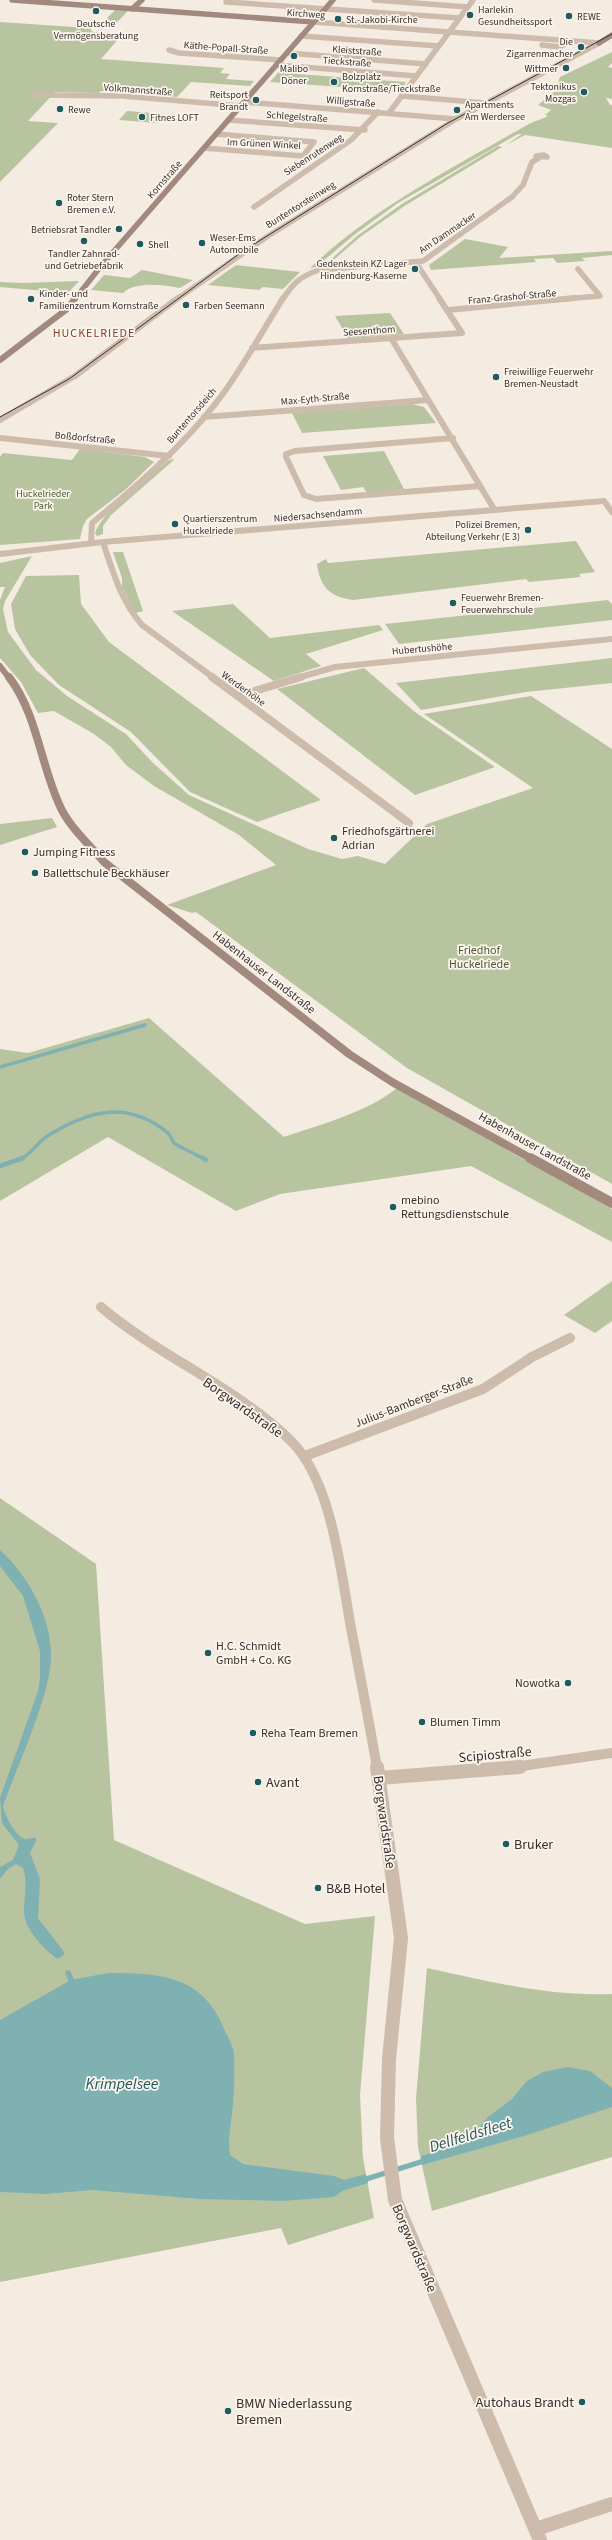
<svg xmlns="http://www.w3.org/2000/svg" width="612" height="2540" font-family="'Source Sans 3',sans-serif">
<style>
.green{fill:#b8c4a0}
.water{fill:#7fb0b2}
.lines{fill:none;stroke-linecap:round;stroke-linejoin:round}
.stream-far2{stroke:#7fb0b2;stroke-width:3.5}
.stream-far1{stroke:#7fb0b2;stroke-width:4.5}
.stream{stroke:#7fb0b2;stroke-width:5.5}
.street-far4{stroke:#cdbbac;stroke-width:5.5}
.street-far3{stroke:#cdbbac;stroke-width:6}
.street-far2{stroke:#cdbbac;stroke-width:8}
.street-far1{stroke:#cdbbac;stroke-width:10}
.street{stroke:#cdbbac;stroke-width:14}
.secondary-far3{stroke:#a18a7d;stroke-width:5.5}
.secondary-far2{stroke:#a18a7d;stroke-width:6}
.secondary-far1{stroke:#a18a7d;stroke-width:8}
.secondary{stroke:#a18a7d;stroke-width:10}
.tram{stroke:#3b302b;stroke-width:1}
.poi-dot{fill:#1f5a5e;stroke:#fbf5ee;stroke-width:1.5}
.labels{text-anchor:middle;stroke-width:3.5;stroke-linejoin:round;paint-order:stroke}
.far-poi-label{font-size:10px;fill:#3b302b;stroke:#fbf5ee;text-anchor:start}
.far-street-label{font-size:10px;fill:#3b302b;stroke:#fbf5ee}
.far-park-label{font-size:10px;fill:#4a5a2e;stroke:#fbf5ee}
.far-quarter-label{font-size:12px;letter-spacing:1px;fill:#8c3b22;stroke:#fbf5ee}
.poi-label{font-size:12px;fill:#3b302b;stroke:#fbf5ee;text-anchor:start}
.park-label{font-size:12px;fill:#4a5a2e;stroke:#fbf5ee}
.street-label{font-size:12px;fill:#3b302b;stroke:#fbf5ee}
.near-street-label{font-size:14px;fill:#3b302b;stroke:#fbf5ee}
.near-poi-label{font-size:14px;fill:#3b302b;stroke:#fbf5ee;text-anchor:start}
.near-water-label{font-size:16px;font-style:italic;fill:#1f5a5e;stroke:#fbf5ee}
</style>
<rect width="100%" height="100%" fill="#f4ebe1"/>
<!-- green -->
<path class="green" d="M115 10 128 11 116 23 103 22Z
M0 22 89 28 93 32 121 34V36L101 59 224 68 220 73 230 74 226 79 254 81 250 86 191 82 177 97 101 91 99 93 55 92 28 121 58 123 0 182Z
M612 52V63L608 67 612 68V99L606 98 610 105H612V148L525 135 506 145 522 134H518L398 203 354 235 316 267 310 268C373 208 452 168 527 125 533 121 542 120 548 116L545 115 551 110 538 105 554 92 560 77Z
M283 67 299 68 296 74 406 82 400 91 270 82Z
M127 111 165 114 157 123 119 120Z
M498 146 502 147 406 205 360 237 329 264 327 263 357 236 402 204Z
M465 239 508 247 499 258 612 251V255L582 258 585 261 557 263 553 258 534 259 536 262 431 270 429 265Z
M236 265 300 272 283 289 263 287 259 290 208 285Z
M142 270 193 280 180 288C163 285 136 281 123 293L91 290 104 275 130 278Z
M79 281 68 293 0 287V282L23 283Z
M390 313 404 334 348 338 335 316Z
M412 404 424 407 436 423 302 433 292 413Z
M80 449 145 457 154 462 125 490 87 519 83 526 80 539 0 545V457L3 453 72 460Z
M384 451 404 489 367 493 363 487 341 490 323 456Z
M175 459 111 515 103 526V534L97 536 95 533C103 510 150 476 169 460Z
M576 541 595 572 579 574 581 577 529 582 526 579 353 600C331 597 320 588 317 564L326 559 328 563Z
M113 552H123L143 611 135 613 122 587V578Z
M32 556 5 601 3 609 8 632 36 670 67 696 126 734 152 762 189 795 308 849 342 859 358 856 385 864 427 824 533 788 424 714 531 696 612 749V1184L407 1068 196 912 192 913 167 905 276 865 239 835 154 786 126 765 111 747 94 734 54 711 38 713 21 682 0 658V600L5 587H0V563Z
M79 575 81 604 109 642 321 800 257 822 190 792 131 732 59 685 30 655 15 629 11 604 26 576Z
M608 600 612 604V620L399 644 385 624Z
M233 604 270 638 379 625 383 630 306 654 321 666 274 681 172 611Z
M612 658V683L526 692 421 710 396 683Z
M364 668 415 712 495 767 415 795 277 689Z
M52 818 57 827 0 845V824Z
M149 1018 284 1137C321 1124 366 1113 397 1088L612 1209V1242L471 1166 280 1194 236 1211 108 1137 0 1201V1049L28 1053Z
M612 1281V1321L595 1333 564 1315Z
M0 1498 96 1564 114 1840 305 1924 375 1916 360 2095 363 2158 374 2218 288 2245 281 2228 0 2282Z
M427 1968C487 1981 550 1997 612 1994V2157L432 2211 418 2147 416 2099Z"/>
<!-- water -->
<path class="water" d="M0 1550C27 1575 50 1614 51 1652 53 1691 17 1766 3 1806 5 1815 15 1837 26 1839 30 1839 32 1837 36 1838V1841L30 1853 40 1879 38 1918 64 1952V1955L58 1959C44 1950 24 1929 24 1911 24 1896 28 1884 23 1868L16 1864 8 1869 0 1879V1867L13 1860 19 1845 2 1823 0 1798 38 1691 40 1678V1651L23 1596 0 1566Z
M108 1973C159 1973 203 1975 224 2029 228 2037 233 2046 234 2054 235 2070 234 2088 233 2103 232 2121 227 2136 230 2155L243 2164 334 2176 344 2180 366 2174 368 2183 342 2191 334 2197 283 2201 200 2199 93 2190 45 2194 0 2192V2020L71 1980Z
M568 2067 590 2071 612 2088V2107L524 2136 422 2165 421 2156 461 2144 468 2140 488 2117 512 2099 527 2081 543 2072Z"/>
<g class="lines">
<!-- stream-far2 -->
<path class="stream-far2" d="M0 1067 145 1025
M21 1159C34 1151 37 1143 46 1137 87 1111 126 1099 168 1133 171 1136 172 1140 174 1143 177 1146 198 1155 204 1159"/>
<!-- stream-far1 -->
<path class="stream-far1" d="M203 1158 206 1160
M0 1166 23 1158"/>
<!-- stream -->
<path class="stream" d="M68 1973 71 1980
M363 2180 427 2160"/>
<!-- street-far4 -->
<path class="street-far4" d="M374 0 468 7
M226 2 459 18
M314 22 599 43
M301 36 439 46
M542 45 560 47 570 41
M169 50 179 53 281 60
M287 53 426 64
M276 65 417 76
M34 95 122 96 241 106
M402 96 485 103
M244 102 456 119
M389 113 473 0
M228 120 365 130
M204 148 303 156 314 142 216 134
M544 155 547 157 536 156Z
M254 207 351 140 378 112
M416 263 440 299
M177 299 268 236 456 119 599 43
M283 299C293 283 301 276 319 270L423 261 512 197 523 185 532 162 539 158
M564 299 600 296 578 269"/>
<!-- street-far3 -->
<path class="street-far3" d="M448 310 575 298
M391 338 494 509
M252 348 462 333 439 298
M204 417 428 400
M0 420 75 376 178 298
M0 438 169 456
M453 438 295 451 286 454V457L304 495 316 499 480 486
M103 542C113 572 121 601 142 625L214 678
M91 543 92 523C139 485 190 440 225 391 246 361 264 329 283 298
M0 554 103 542 604 501 612 512
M297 678 335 667 612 639"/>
<!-- street-far2 -->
<path class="street-far2" d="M212 677 409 823
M238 696 301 677"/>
<!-- street-far1 -->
<path class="street-far1" d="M101 1307C160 1357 236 1387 291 1441 332 1481 341 1573 351 1628 360 1675 369 1721 377 1768
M305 1456 483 1389 532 1357 570 1338
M507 1768 612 1753"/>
<!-- street -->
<path class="street" d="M377 1767 401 1938 389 2059 387 2138 395 2200 540 2540
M379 1778 520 1767
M536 2529 612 2504"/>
<!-- secondary-far3 -->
<path class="secondary-far3" d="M12 0 314 22
M132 9 142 0
M599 43 612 35
M75 299 101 266 333 0"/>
<!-- secondary-far2 -->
<path class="secondary-far2" d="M0 360 67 309 75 298
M0 666 9 678"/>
<!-- secondary-far1 -->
<path class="secondary-far1" d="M9 677C37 714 40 762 59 804 68 826 89 844 104 862L349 1054 392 1082 532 1159"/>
<!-- secondary -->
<path class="secondary" d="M530 1158 612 1203"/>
<!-- tram -->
<path class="tram" d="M0 417 69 379 243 251 448 123 612 34"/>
</g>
<!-- markers -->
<g class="poi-dot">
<circle cx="96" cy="11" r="4"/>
<circle cx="470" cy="15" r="4"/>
<circle cx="569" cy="16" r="4"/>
<circle cx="338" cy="19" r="4"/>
<circle cx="581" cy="47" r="4"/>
<circle cx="294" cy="56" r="4"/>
<circle cx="566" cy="68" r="4"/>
<circle cx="334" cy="82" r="4"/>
<circle cx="584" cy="92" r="4"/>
<circle cx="256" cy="100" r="4"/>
<circle cx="60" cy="109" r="4"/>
<circle cx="457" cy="110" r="4"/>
<circle cx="142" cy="117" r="4"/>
<circle cx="59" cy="203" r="4"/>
<circle cx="119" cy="229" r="4"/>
<circle cx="84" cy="241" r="4"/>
<circle cx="202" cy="243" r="4"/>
<circle cx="140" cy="244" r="4"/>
<circle cx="415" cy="269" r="4"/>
<circle cx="31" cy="299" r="4"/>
<circle cx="186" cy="305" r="4"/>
<circle cx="496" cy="377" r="4"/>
<circle cx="175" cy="524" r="4"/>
<circle cx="528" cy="530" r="4"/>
<circle cx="453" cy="603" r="4"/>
<circle cx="334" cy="838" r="4"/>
<circle cx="25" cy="852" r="4"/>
<circle cx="35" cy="873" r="4"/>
<circle cx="393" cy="1207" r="4"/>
<circle cx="208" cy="1653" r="4"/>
<circle cx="568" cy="1683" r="4"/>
<circle cx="422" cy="1722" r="4"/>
<circle cx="253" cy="1733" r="4"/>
<circle cx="258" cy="1782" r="4"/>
<circle cx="506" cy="1844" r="4"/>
<circle cx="318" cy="1888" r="4"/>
<circle cx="582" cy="2402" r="4"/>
<circle cx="228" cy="2411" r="4"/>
</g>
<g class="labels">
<!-- far-poi labels -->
<g class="far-poi-label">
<text x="478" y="13">Harlekin<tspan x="478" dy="12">Gesundheitssport</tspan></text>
<text x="577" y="20">REWE</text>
<text x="346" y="23">St.-Jakobi-Kirche</text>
<text x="96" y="27" text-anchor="middle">Deutsche<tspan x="96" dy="12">Vermögensberatung</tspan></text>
<text x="573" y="45" text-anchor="end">Die<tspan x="573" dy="12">Zigarrenmacher</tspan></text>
<text x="294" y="72" text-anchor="middle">Malibo<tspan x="294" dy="12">Döner</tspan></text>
<text x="558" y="72" text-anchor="end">Wittmer</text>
<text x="342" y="80">Bolzplatz<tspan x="342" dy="12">Kornstraße/Tieckstraße</tspan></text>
<text x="576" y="90" text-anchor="end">Tektonikus<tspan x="576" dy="12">Mozgas</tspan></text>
<text x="248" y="98" text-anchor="end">Reitsport<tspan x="248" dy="12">Brandt</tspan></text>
<text x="465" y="108">Apartments<tspan x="465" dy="12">Am Werdersee</tspan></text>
<text x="68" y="113">Rewe</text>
<text x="150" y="121">Fitnes LOFT</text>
<text x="67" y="201">Roter Stern<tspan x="67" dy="12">Bremen e.V.</tspan></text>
<text x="111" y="233" text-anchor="end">Betriebsrat Tandler</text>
<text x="210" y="241">Weser-Ems<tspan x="210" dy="12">Automobile</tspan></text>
<text x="148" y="248">Shell</text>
<text x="84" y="257" text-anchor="middle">Tandler Zahnrad-<tspan x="84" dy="12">und Getriebefabrik</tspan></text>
<text x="407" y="267" text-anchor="end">Gedenkstein KZ Lager<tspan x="407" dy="12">Hindenburg-Kaserne</tspan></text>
<text x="39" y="297">Kinder- und<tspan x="39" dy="12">Familienzentrum Kornstraße</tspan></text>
<text x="194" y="309">Farben Seemann</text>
<text x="504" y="375">Freiwillige Feuerwehr<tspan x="504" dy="12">Bremen-Neustadt</tspan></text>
<text x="183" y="522">Quartierszentrum<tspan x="183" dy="12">Huckelriede</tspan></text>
<text x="520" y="528" text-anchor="end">Polizei Bremen,<tspan x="520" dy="12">Abteilung Verkehr (E 3)</tspan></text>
<text x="461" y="601">Feuerwehr Bremen-<tspan x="461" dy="12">Feuerwehrschule</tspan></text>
</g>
<!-- far-street labels -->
<g class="far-street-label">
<text transform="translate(306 13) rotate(4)" y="4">Kirchweg</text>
<text transform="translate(226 47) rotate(4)" y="4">Käthe-Popall-Straße</text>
<text transform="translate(357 50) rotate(4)" y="4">Kleiststraße</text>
<text transform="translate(347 61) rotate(4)" y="4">Tieckstraße</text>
<text transform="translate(138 89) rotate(4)" y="4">Volkmannstraße</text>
<text transform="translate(351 101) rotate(5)" y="4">Willigstraße</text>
<text transform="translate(297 116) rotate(4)" y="4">Schlegelstraße</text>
<text transform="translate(264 143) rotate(3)" y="4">Im Grünen Winkel</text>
<text transform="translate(313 154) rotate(-33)" y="4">Siebenrutenweg</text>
<text transform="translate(164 179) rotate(-49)" y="4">Kornstraße</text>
<text transform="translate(300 204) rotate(-32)" y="4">Buntentorsteinweg</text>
<text transform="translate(447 232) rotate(-34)" y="4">Am Dammacker</text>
<text transform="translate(512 296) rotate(-5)" y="4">Franz-Grashof-Straße</text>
<text transform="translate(369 330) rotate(-4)" y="4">Seesenthom</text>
<text transform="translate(315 398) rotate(-5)" y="4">Max-Eyth-Straße</text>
<text transform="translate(191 415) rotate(-49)" y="4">Buntentorsdeich</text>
<text transform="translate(85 437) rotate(5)" y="4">Boßdorfstraße</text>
<text transform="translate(318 514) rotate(-5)" y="4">Niedersachsendamm</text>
<text transform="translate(422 648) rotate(-5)" y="4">Hubertushöhe</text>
<text transform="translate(244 688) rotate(36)" y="4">Werderhöhe</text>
</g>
<!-- far-park labels -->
<g class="far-park-label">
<text x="43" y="497">Huckelrieder<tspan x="43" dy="12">Park</tspan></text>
</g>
<!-- far-quarter labels -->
<g class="far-quarter-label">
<text x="94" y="337">HUCKELRIEDE</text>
</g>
<!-- poi labels -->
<g class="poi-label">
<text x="342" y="835">Friedhofsgärtnerei<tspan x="342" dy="14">Adrian</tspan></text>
<text x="33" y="856">Jumping Fitness</text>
<text x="43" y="877">Ballettschule Beckhäuser</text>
<text x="401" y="1204">mebino<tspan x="401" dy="14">Rettungsdienstschule</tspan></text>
<text x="216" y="1650">H.C. Schmidt<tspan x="216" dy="14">GmbH + Co. KG</tspan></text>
<text x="560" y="1687" text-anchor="end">Nowotka</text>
<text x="430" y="1726">Blumen Timm</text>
<text x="261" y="1737">Reha Team Bremen</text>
</g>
<!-- park labels -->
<g class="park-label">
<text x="479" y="954">Friedhof<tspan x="479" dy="14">Huckelriede</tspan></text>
</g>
<!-- street labels -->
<g class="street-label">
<text transform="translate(264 972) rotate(38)" y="4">Habenhauser Landstraße</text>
<text transform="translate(535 1146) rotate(29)" y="4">Habenhauser Landstraße</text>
<text transform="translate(414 1401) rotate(-21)" y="4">Julius-Bamberger-Straße</text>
</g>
<!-- near-street labels -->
<g class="near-street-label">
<text transform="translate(243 1407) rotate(35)" y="5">Borgwardstraße</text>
<text transform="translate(495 1754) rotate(-5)" y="5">Scipiostraße</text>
<text transform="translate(385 1822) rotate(82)" y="5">Borgwardstraße</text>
<text transform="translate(415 2248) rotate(67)" y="5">Borgwardstraße</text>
</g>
<!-- near-poi labels -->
<g class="near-poi-label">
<text x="266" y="1787">Avant</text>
<text x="514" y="1849">Bruker</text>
<text x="326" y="1893">B&amp;B Hotel</text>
<text x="574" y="2407" text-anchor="end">Autohaus Brandt</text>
<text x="236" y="2408">BMW Niederlassung<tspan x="236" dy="16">Bremen</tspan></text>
</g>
<!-- near-water labels -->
<g class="near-water-label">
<text x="122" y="2089">Krimpelsee</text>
<text transform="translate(470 2134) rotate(-17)" y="6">Dellfeldsfleet</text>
</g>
</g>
</svg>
